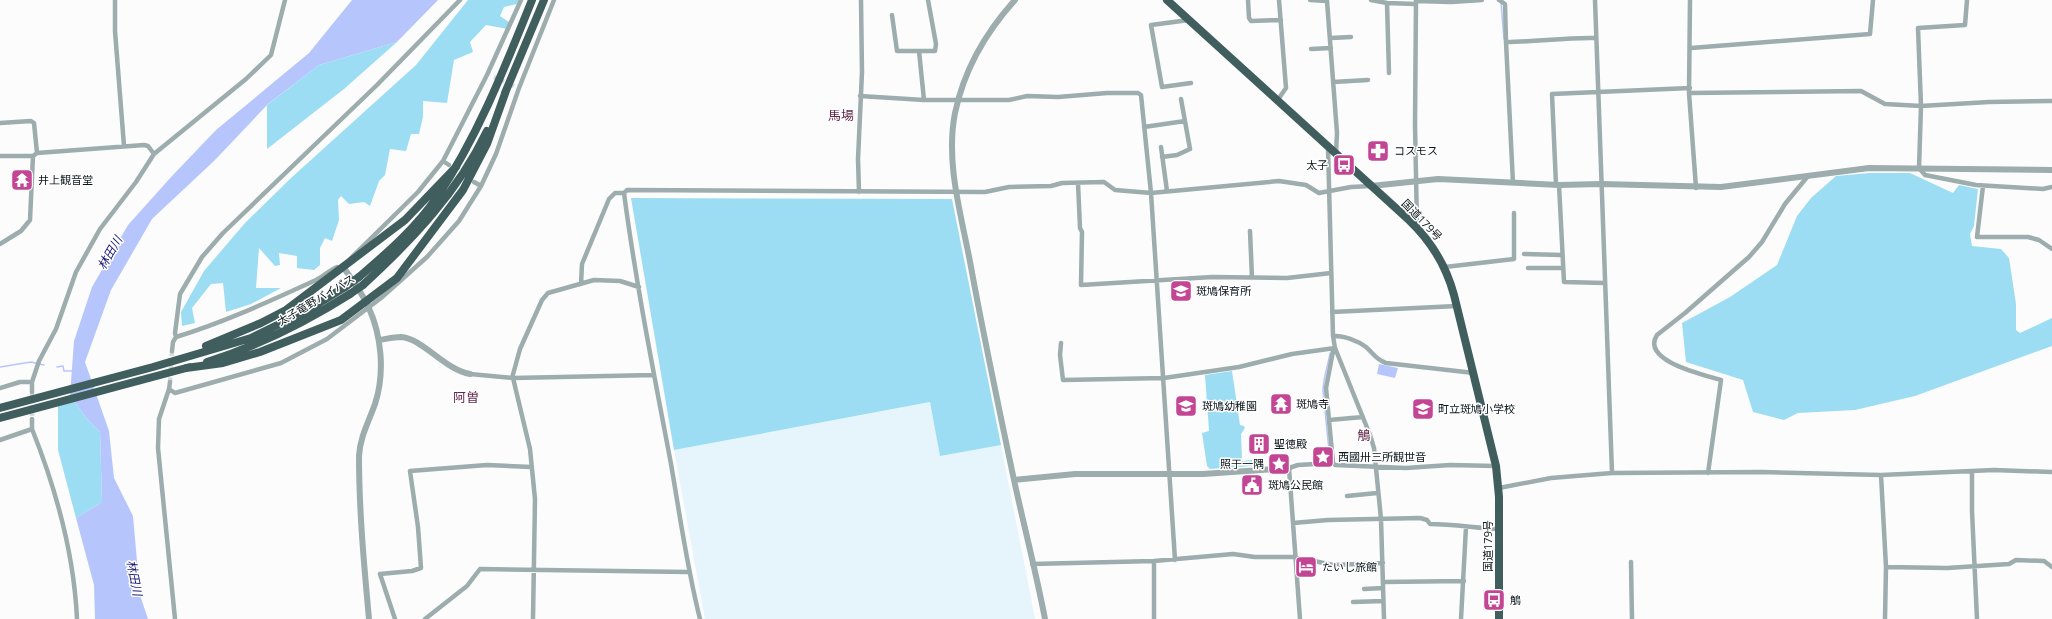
<svg xmlns="http://www.w3.org/2000/svg" width="2052" height="619" font-family="'Open Sans','Noto Sans JP',sans-serif">
<style>
.built{fill:#e5f5fb}
.green{fill:#9cddf4}
.water{fill:#b6c6fc}
.lines{fill:none;stroke-linecap:round;stroke-linejoin:round}
.stream{stroke:#b6c6fc;stroke-width:1.5}
.minor-tunnel{stroke:#d8d9da;stroke-width:4.5;stroke-dasharray:4.5 2;stroke-linecap:butt}
.minor{stroke:#9dacac;stroke-width:4.5}
.tertiary{stroke:#9dacac;stroke-width:6}
.trunk{stroke:#415e5e;stroke-width:8}
.trunk-bridge{stroke:#415e5e;stroke-width:8}
.labels{text-anchor:middle;stroke-width:3;stroke-linejoin:round;paint-order:stroke}
.poi-label{font-size:11px;fill:#0a1519;stroke:#fff;text-anchor:start}
.street-label{font-size:11px;fill:#0a1519;stroke:#fff}
.water-label{font-size:12px;font-style:italic;fill:#161578;stroke:#fff}
.quarter-label{font-size:13px;fill:#62264b;stroke:#fff}
</style>
<rect width="100%" height="100%" fill="#fcfcfc"/>
<!-- built -->
<path class="built" d="M930 402 940 455 1001 445 1035 619H705L674 450Z"/>
<!-- green -->
<path class="green" d="M468 0H519L517 4 504 7 500 16 509 22 508 29 486 25 470 42 473 52 454 60 447 103 423 101V117L419 134H411L406 151 390 149 385 175 379 181 370 206 364 202 349 204 341 196 338 200 339 220 332 241 325 238 320 248V265L314 270 297 268V256L279 253 280 265 275 266 259 248 256 288H281L251 304 226 312 223 283 211 284 192 308 195 323 182 326 181 312 204 271 245 223 291 178 416 65Z
M397 42 344 89 267 149V105L319 65Z
M1870 173H1910L1953 193 1959 185 1978 189 1974 226 1970 234 1972 246 2001 249 2009 258 2016 304V330L2020 333 2052 318V346L1915 396 1855 410 1798 413 1784 420 1753 412 1743 380 1686 362 1682 323 1730 297 1777 265 1797 216 1811 198 1836 176Z
M631 198 952 199 1001 445 940 456 930 402 674 450Z
M1232 371 1240 425 1244 426 1245 428 1241 434 1242 461 1252 460 1253 466 1210 469 1207 466 1202 433 1209 431 1205 375Z
M70 395 87 419 100 432 102 502 76 518 58 450V399Z"/>
<!-- water -->
<path class="water" d="M352 0H438L397 42 319 65 268 104 215 160 152 219 111 290 85 362 109 431 114 478 133 516 140 595 148 619H95L94 585 76 518 102 502 100 432 87 419 70 395 74 341 92 287 128 225 172 176 216 130 309 53Z
M1379 364 1398 368 1395 378 1377 374Z"/>
<g class="lines">
<!-- stream -->
<path class="stream" d="M1501 3 1504 39
M0 367 31 362 44 365
M57 367 63 366 64 371H73
M1330 460 1323 391C1323 378 1328 366 1330 353"/>
<!-- minor-tunnel -->
<path class="minor-tunnel" d="M494 77 514 86
M170 382 172 351
M32 392V419"/>
<!-- minor -->
<path class="minor" d="M115 0V31L124 146
M1248 0 1249 18 1251 21 1281 20
M1310 0 1327 1 1337 133 1336 153
M1371 0 1387 3 1415 4
M1416 0 1415 124 1417 228
M1499 0 1505 4 1506 42C1536 42 1566 37 1596 38
M1595 0 1612 473
M1690 0 1689 93 1696 188
M1967 0 1965 25 1918 28 1921 106 1919 168 1925 175 1976 185 2043 189 2052 187
M1416 1 1451 2 1482 0
M1387 3 1389 73
M892 15 897 51H935L936 44 928 0
M1189 20 1151 25 1162 87 1191 83
M1331 38 1351 37
M1506 42 1513 183
M1691 48 1870 34 1873 0
M1311 49 1331 48
M919 51 924 100
M1333 82 1368 80
M1689 93 1861 91 1885 104 1921 106 1989 102 2052 101
M860 96 924 100H1009L1027 96 1058 97 1107 93H1138L1141 95 1151 193 1175 560
M1277 101 1286 88 1279 0
M0 123 31 121 34 123 37 153
M1144 127 1185 121
M1161 147 1167 191
M1328 148 1333 336 1335 348 1370 435 1374 448 1381 519 1384 619
M0 156H33
M1162 157 1177 155 1190 149 1181 99
M443 161 449 165
M474 182 481 186
M1078 183 1080 228 1082 232 1081 285 1212 277 1287 278 1331 273
M1556 185 1552 94 1690 88
M1559 185 1564 282 1605 283
M1983 186 1977 237H2028L2039 240 2052 249
M859 192 858 159 862 72 861 0
M624 193C636 284 654 374 671 464 680 516 687 568 700 619
M1250 231 1252 278
M0 244 21 231 30 220 33 156 37 153 144 145 148 146 154 154
M1524 254 1562 255
M350 259 418 192 443 161 487 75 521 0
M1445 267 1514 259V213
M1528 268H1563
M581 284 582 264 609 199 615 193H624L627 190 985 192 1009 187 1051 186 1062 183 1104 182 1115 190 1151 193 1279 181 1306 185 1319 193 1351 187 1371 186
M1332 312 1457 306
M1333 336C1343 335 1358 341 1366 347 1373 353 1376 360 1386 363L1474 373
M176 337 175 333 180 294 202 257 223 233 377 85 460 0
M1061 343 1060 355 1063 380 1164 378 1239 367 1292 354 1335 348
M172 351 173 342 176 337C225 322 270 301 316 280 324 276 330 270 337 267
M470 374 513 378 654 375
M512 378 520 349 542 300 548 293 594 280 620 281 639 287
M513 378 530 449 535 499 533 619
M170 382 169 389 175 393 281 363 327 339 381 298 427 257 459 221 481 186 496 154 519 88 554 0
M0 388 20 382H32
M169 389 159 419 158 448 175 619
M32 392V382L39 361 56 329 76 272 100 229 136 182 154 154 246 79 271 55 285 0
M32 419V429C56 489 74 554 77 619
M1329 420 1363 417
M0 440 32 429
M1333 463 1326 388 1333 351 1335 348
M1972 471V511L1977 619
M1708 473 1721 380C1705 375 1640 361 1657 335L1685 313 1749 257 1762 242 1785 204 1808 176
M1881 475 1886 567 1885 619
M1499 488 1551 478 1612 473 1762 472 1881 475 1994 470 2052 472
M1347 496 1377 493
M1293 523 1328 520 1420 518 1427 520 1430 524C1454 524 1476 528 1499 529
M1631 562 1632 619
M1032 564 1154 561 1233 554 1255 557H1295L1333 565 1383 563
M1886 567 1947 568 2009 564 2016 560 2044 561 2052 567
M1383 582 1464 581
M1364 589 1383 588
M1353 602 1383 601
M395 619 380 574 412 571 421 568 418 527 410 471 487 465 531 467
M425 619 467 586 480 569 688 572
M1154 619V561
M1300 619 1289 468 1298 465 1333 463 1335 465 1406 468 1450 465 1496 466
M1461 619 1466 527"/>
<!-- tertiary -->
<path class="tertiary" d="M1015 0C986 32 964 70 955 113 945 164 962 217 971 267 984 338 999 409 1014 480 1024 526 1036 572 1045 619
M1371 186 1438 179 1559 185 1601 184 1721 187 1869 168 2052 170
M344 268C352 280 362 293 368 306 382 336 385 373 375 404 369 421 360 437 359 456 359 510 364 565 369 619
M379 340C386 339 394 337 401 337 422 338 445 370 470 374
M1014 480 1075 474H1203L1289 468"/>
<!-- trunk -->
<path class="trunk" d="M1167 0 1409 220C1432 242 1446 265 1454 295L1496 466 1499 497V619
M505 93 544 0
M359 277C387 253 416 228 437 197 478 136 505 67 532 0
M363 285C412 240 458 192 487 131
M206 346 261 323 286 310 405 220 456 167
M207 362C258 346 304 323 350 294
M186 368 223 363 260 352 341 320 397 278 463 190 487 144 507 88
M0 408 153 367 251 338 306 311 345 287
M0 418 190 367"/>
<!-- trunk-bridge -->
<path class="trunk-bridge" d="M345 287 359 277
M350 294 363 285"/>
</g>
<!-- icons -->
<defs>
<g id="pharmacy-square" transform="scale(1.15)"><rect x="-9" y="-9" width="18" height="18" rx="4" fill="#c34695" stroke="#fff"/><path d="M-2-6h4v4h4v4h-4v4h-4v-4h-4v-4h4Z" fill="#fff"/></g>
<g id="bus-square" transform="scale(1.15)"><rect x="-9" y="-9" width="18" height="18" rx="4" fill="#c34695" stroke="#fff"/><path d="M-5-6H5V4H4V6H2V4H-2V6H-4V4H-5ZM-3.5-4V0h7V-4ZM-3.5 1.2v1.5H-2V1.2ZM2 1.2v1.5H3.5V1.2Z" fill="#fff"/></g>
<g id="temple-square" transform="scale(1.15)"><rect x="-9" y="-9" width="18" height="18" rx="4" fill="#c34695" stroke="#fff"/><path d="M0-6L5-2H3V0L6.5 2.5H4V6H1.5V3h-3V6H-4V2.5H-6.5L-3 0V-2H-5Z" fill="#fff"/></g>
<g id="school-square" transform="scale(1.15)"><rect x="-9" y="-9" width="18" height="18" rx="4" fill="#c34695" stroke="#fff"/><path d="M0-5L7-2L0 1L-7-2ZM-4 1L0 2.5L4 1V4Q0 6-4 4Z" fill="#fff"/></g>
<g id="building-square" transform="scale(1.15)"><rect x="-9" y="-9" width="18" height="18" rx="4" fill="#c34695" stroke="#fff"/><path d="M-4-6H4V6H1V3H-1V6H-4ZM-2.5-4.3h1.7v1.8h-1.7ZM.8-4.3h1.7v1.8H.8ZM-2.5-1h1.7V.8h-1.7ZM.8-1h1.7V.8H.8Z" fill="#fff"/></g>
<g id="sight-square" transform="scale(1.15)"><rect x="-9" y="-9" width="18" height="18" rx="4" fill="#c34695" stroke="#fff"/><path d="M0-6L1.8-2.2L6-1.7L2.9 1.2L3.7 5.4L0 3.3L-3.7 5.4L-2.9 1.2L-6-1.7L-1.8-2.2Z" fill="#fff"/></g>
<g id="civic-square" transform="scale(1.15)"><rect x="-9" y="-9" width="18" height="18" rx="4" fill="#c34695" stroke="#fff"/><path d="M-.6-6.5H3V-4.5H.6V-3L4-1V1h2V6H-6V1h2V-1L-.6-3ZM-1.2 2.5V6h2.4V2.5Z" fill="#fff"/></g>
<g id="hotel-square" transform="scale(1.15)"><rect x="-9" y="-9" width="18" height="18" rx="4" fill="#c34695" stroke="#fff"/><path d="M-6-4.5h1.5V1H6V5H4.5V3h-9V5H-6ZM-4 0a1.8 1.8 0 1 1 3.6 0ZM.5 0V-2.5h3Q6-2.5 6 0Z" fill="#fff"/></g>
</defs>
<g fill-rule="evenodd">
<use href="#pharmacy-square" x="1378" y="151"/>
<use href="#bus-square" x="1344" y="165"/>
<use href="#temple-square" x="22" y="180"/>
<use href="#school-square" x="1181" y="291"/>
<use href="#temple-square" x="1281" y="404"/>
<use href="#school-square" x="1186" y="406"/>
<use href="#school-square" x="1423" y="409"/>
<use href="#building-square" x="1259" y="444"/>
<use href="#sight-square" x="1323" y="457"/>
<use href="#sight-square" x="1279" y="464"/>
<use href="#civic-square" x="1252" y="485"/>
<use href="#hotel-square" x="1306" y="567"/>
<use href="#bus-square" x="1494" y="600"/>
</g>
<g class="labels">
<!-- poi labels -->
<g class="poi-label">
<text x="1394" y="155">コスモス</text>
<text x="1328" y="169" text-anchor="end">太子</text>
<text x="38" y="184">井上観音堂</text>
<text x="1196" y="295">斑鳩保育所</text>
<text x="1296" y="408">斑鳩寺</text>
<text x="1202" y="410">斑鳩幼稚園</text>
<text x="1438" y="413">町立斑鳩小学校</text>
<text x="1274" y="448">聖徳殿</text>
<text x="1338" y="461">西國卅三所観世音</text>
<text x="1264" y="468" text-anchor="end">照于一隅</text>
<text x="1268" y="489">斑鳩公民館</text>
<text x="1322" y="571">たいし旅館</text>
<text x="1510" y="604">鵤</text>
</g>
<!-- street labels -->
<g class="street-label">
<text transform="translate(1422 220) rotate(46)" y="4">国道179号</text>
<text transform="translate(316 300) rotate(-31)" y="4">太子竜野バイパス</text>
<text transform="translate(1488 546) rotate(-90)" y="4">国道179号</text>
</g>
<!-- water labels -->
<g class="water-label">
<text transform="translate(110 253) rotate(-60)" y="4">林田川</text>
<text transform="translate(134 578) rotate(79)" y="4">林田川</text>
</g>
<!-- quarter labels -->
<g class="quarter-label">
<text x="841" y="120">馬場</text>
<text x="466" y="402">阿曽</text>
<text x="1364" y="440">鵤</text>
</g>
</g>
</svg>
